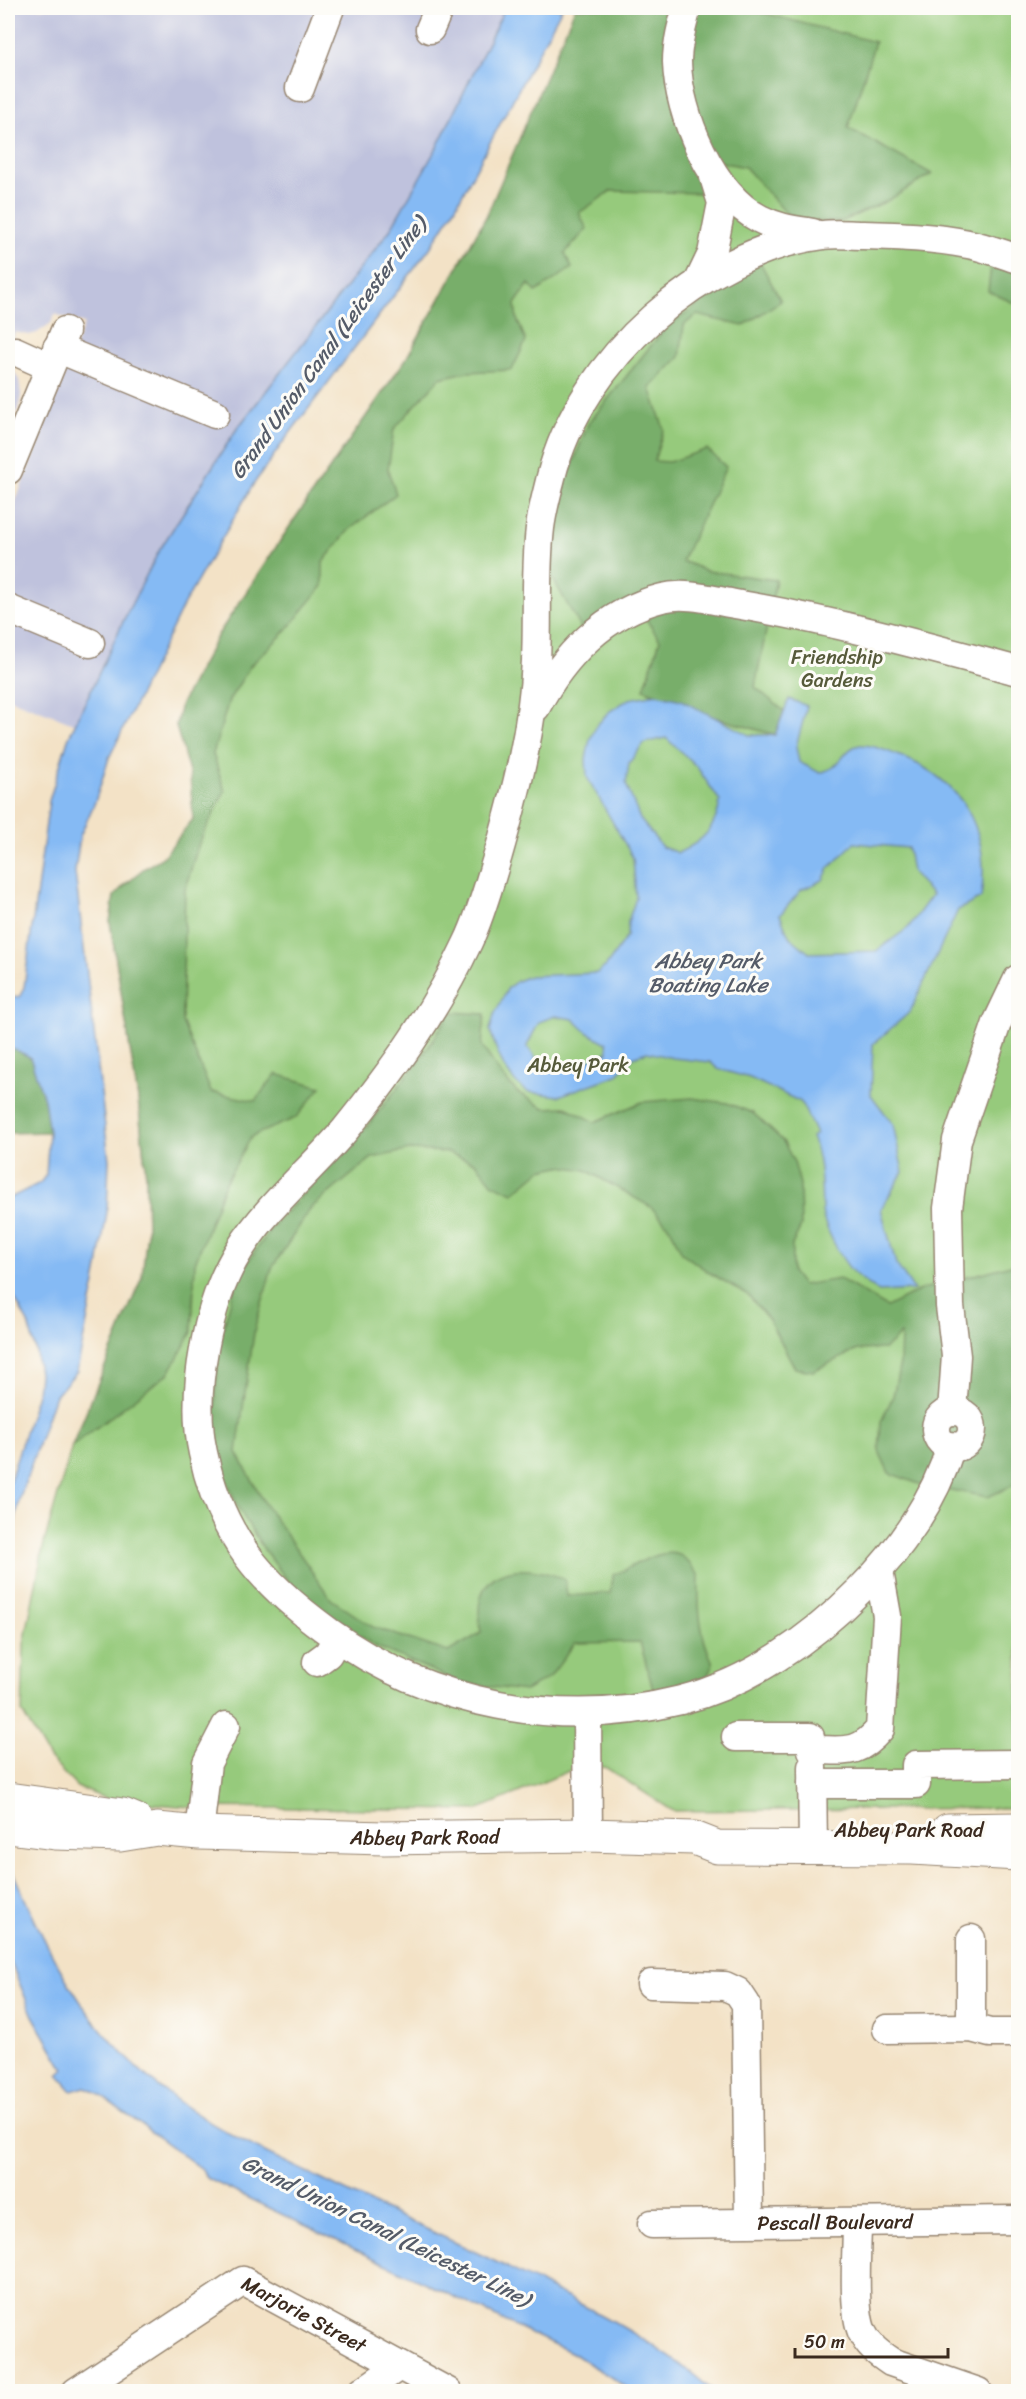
<svg xmlns="http://www.w3.org/2000/svg" width="1026" height="2399" font-family="Sriracha,sans-serif">
<style>
.industrial{fill:#bfc2dd}
.green{fill:#96ca7b;stroke:#687a4c;stroke-width:1.5}
.forest{fill:#78ae6b;stroke:#5a6c44;stroke-width:1.5}
.water{fill:#85baf4;stroke:#607289;stroke-width:1.5;fill-rule:evenodd}
.lines{fill:none;stroke-linecap:round;stroke-linejoin:round}
.minor-casing{stroke:#978672;stroke-width:31}
.major-casing{stroke:#978672;stroke-width:35}
.minor{stroke:#fff;stroke-width:28}
.major{stroke:#fff;stroke-width:33}
.labels{text-anchor:middle;stroke-width:6;stroke-linejoin:round;paint-order:stroke}
.park-label{font-size:20px;fill:#565a3a;stroke:#fdfcf7}
.street-label{font-size:20px;fill:#3b2a1e;stroke:#fdfcf7}
.water-label{font-size:21px;font-style:italic;fill:#555c69;stroke:#fdfcf7}
</style>
<rect width="100%" height="100%" fill="#fdfcf7"/>
<filter id="ink" filterUnits="userSpaceOnUse"><feTurbulence type="fractalNoise" baseFrequency=".0167" numOctaves="2"/><feDisplacementMap in="SourceGraphic" scale="12" xChannelSelector="R" yChannelSelector="G"/><feConvolveMatrix kernelMatrix="1 2 1 2 8 2 1 2 1" color-interpolation-filters="sRGB"/></filter>
<filter id="wash" filterUnits="userSpaceOnUse"><feTurbulence type="fractalNoise" baseFrequency=".008" numOctaves="4" result="noise"/><feDisplacementMap in="SourceGraphic" scale="24" xChannelSelector="R" yChannelSelector="G"/><feGaussianBlur stdDeviation="1.35" result="paint"/><feColorMatrix in="noise" values="0 0 0 0 0 0 0 0 0 0 0 0 0 0 0 0 0 1.4 0 .05"/><feComposite in="paint" operator="in"/></filter>
<g filter="url(#wash)">
<rect width="100%" height="100%" fill="#f3e2c6"/>
<!-- industrial -->
<path class="industrial" d="M8 8H505L436 149 390 230 236 430 160 549 128 611 76 724 8 698V521L84 324 55 314 51 323 37 333 29 335 15 332 8 350Z
M8 366 15 373 19 380 21 395 20 403 8 435Z"/>
<!-- green -->
<path class="green" d="M592 8H1018V1808L673 1811 605 1767 569 1771 477 1810 190 1807 109 1800 77 1787 49 1758 22 1712 24 1644 44 1543 72 1446 142 1277 147 1233 146 1176 138 1099 110 922 114 896 126 883 163 861 203 810 176 726 181 704 218 635 294 520 406 359 529 140Z"/>
<!-- forest -->
<path class="forest" d="M575 8H744L875 42 848 128 932 174 887 201 841 222 803 221 786 213 745 167 710 160 704 193 611 191 579 213 587 229 565 253 572 268 536 292 529 284 515 304 517 319 526 341 512 370 466 372 440 378 394 429 388 470 396 494 349 530 323 562V586L285 632 251 665 229 700 213 754 225 791 199 843 185 889 182 1021 211 1092 255 1101 276 1074 321 1087 296 1118 252 1136 225 1183 195 1263 192 1332 169 1373 72 1446 142 1277 147 1233 146 1176 138 1099 110 922 114 896 143 869 163 857 193 819 190 776 176 726 181 704 218 635 294 520 406 359 486 217Z
M992 258 1018 267V305L988 291Z
M760 262 781 301 743 326 697 315 684 325 680 357 650 388 664 429 654 461 669 462 707 449 726 467 682 561 707 571 776 580 755 687 784 711 775 735 714 717 644 689 660 640 646 619 581 628 546 567 567 479 588 424 665 328Z
M451 1012 485 1014 482 1046 500 1073 517 1092 544 1108 566 1107 595 1122 642 1102 692 1098 727 1103 753 1113 783 1141 794 1162 800 1184 801 1226 792 1245V1272L802 1285 840 1279 887 1307 920 1290 1018 1263V1483L988 1497 919 1484 889 1473 879 1451 881 1422 893 1396 900 1363 901 1334 885 1349 857 1350 813 1371 795 1368 769 1320 748 1295 710 1273 682 1253 670 1228 651 1207 586 1170 560 1166 541 1170 513 1193 493 1184 476 1163 446 1152 410 1150 372 1158 311 1208 272 1268 255 1327 245 1393 237 1452 265 1504 331 1599 373 1627 448 1652 481 1633C469 1568 514 1560 565 1579L567 1596 610 1593 613 1575C631 1568 665 1544 683 1557 689 1562 694 1570 699 1575 698 1606 699 1635 713 1663L707 1677 654 1693 640 1642 575 1643 550 1677 525 1691 461 1683 375 1646 299 1595 265 1551 240 1511 213 1450 218 1348 237 1277 273 1226 369 1124 422 1056Z
M8 1046 30 1057 44 1099 49 1132 8 1133Z"/>
<!-- water -->
<path class="water" d="M505 8H562L454 210 430 248 284 441 253 485 184 604 109 758 95 802 80 836 75 872 109 1160 107 1212 97 1273 77 1371 54 1398 19 1501 8 1561V1486L37 1394 39 1374 36 1352 28 1323 8 1286V1199L40 1183 46 1175 49 1132 44 1099 30 1057 8 1046V999L20 996 24 987 49 801 68 739 128 611 160 549 236 430 390 230 436 149Z
M657 694 681 700 749 735H775L789 699 807 706 796 747 799 762 820 773C824 771 829 770 832 768 843 761 846 747 860 745 873 744 889 752 900 756 964 781 991 832 981 898L958 910 910 1012 873 1044 871 1095 893 1124 903 1172 881 1209 896 1264 914 1290 879 1292C870 1285 860 1279 853 1272 842 1261 823 1225 822 1210 821 1183 822 1162 812 1137L816 1134 801 1102 750 1078 718 1069 710 1062 673 1058 647 1052 633 1057 617 1075 559 1096 528 1092 516 1083 504 1067 496 1048 490 1030 494 1015 508 988 517 981 530 976 597 973 606 966 627 936 628 922 636 898 633 858 587 777 586 759 590 739 597 725 610 711 629 699ZM666 738 697 767 720 801C716 829 703 841 678 853L662 847 640 819 626 784 629 763 644 743ZM854 843 908 848 912 872 932 895 908 928 876 951 809 953 789 936 780 915 801 890 823 880 829 868ZM555 1016 573 1019 588 1033 607 1043 608 1052 577 1065 536 1059 527 1046 539 1022Z
M8 1861C39 1932 71 2003 128 2059 182 2112 236 2139 304 2171 383 2210 464 2245 543 2285 603 2315 663 2346 713 2391H632L576 2355 206 2178 202 2169 93 2090 85 2087 72 2091 58 2075 64 2069 33 2016 8 1956Z"/>
</g>
<g filter="url(#ink)">
<g class="lines">
<!-- minor casing -->
<g class="minor-casing">
<g id="minor">
<path d="M687 8C682 25 677 43 677 62 678 114 712 194 760 219 777 228 795 230 813 233"/>
<path d="M430 29 439 8"/>
<path d="M300 88 330 8"/>
<path d="M699 281 712 254 722 203 714 177"/>
<path d="M57 348 215 414"/>
<path d="M15 351 48 366"/>
<path d="M8 470 65 331"/>
<path d="M8 609 90 643"/>
<path d="M536 707C563 656 605 612 662 598 686 592 712 600 735 604 830 620 925 646 1018 671"/>
<path d="M952 1411 956 1356 950 1306 948 1208 957 1140 997 1023 1018 979"/>
<circle cx="954" cy="1429" r="18"/>
<path d="M951 1446C935 1500 899 1551 860 1590 812 1639 748 1683 681 1700 562 1730 429 1705 329 1632 261 1583 221 1537 203 1453 190 1394 207 1300 240 1249 268 1205 311 1170 345 1130 392 1072 436 1011 468 942 481 915 489 884 498 855 516 792 533 727 536 661 538 617 535 572 540 528 542 511 547 493 551 477 580 360 703 250 823 235 835 233 850 235 862 235 897 236 934 237 968 244 985 247 1002 254 1018 259"/>
<path d="M317 1662 328 1654 337 1638"/>
<path d="M587 1714 588 1835"/>
<path d="M736 1737H810L812 1750C845 1750 857 1756 880 1729L887 1616 879 1571"/>
<path d="M812 1767 813 1848"/>
<path d="M812 1784H916V1765L1018 1764"/>
<path d="M199 1833 207 1763 226 1726"/>
<path d="M651 1984 725 1986 738 1992 746 2004 749 2222"/>
<path d="M971 2028V1939"/>
<path d="M887 2029 971 2028 990 2033H1018"/>
<path d="M857 2223C857 2251 852 2308 862 2332 868 2346 879 2354 891 2362L978 2392"/>
<path id="s1" d="M652 2224 1018 2220"/>
<path id="s2" d="M76 2392 243 2281 448 2392"/>
<path d="M362 2392 399 2366"/>
</g>
</g>
<!-- major casing -->
<g class="major-casing">
<g id="major">
<path d="M8 1799 123 1815 135 1820"/>
<path id="s3" d="M8 1827 55 1833 120 1835 157 1829 199 1833 384 1838 588 1835 694 1838 717 1847 912 1848 1018 1854"/>
<path d="M948 1830 1018 1829"/>
</g>
</g>
<!-- minor -->
<use href="#minor" class="minor"/>
<!-- major -->
<use href="#major" class="major"/>
</g>
</g>
<g class="labels">
<!-- park labels -->
<g class="park-label">
<text x="837" y="664">Friendship<tspan x="837" dy="23">Gardens</tspan></text>
<text x="578" y="1072">Abbey Park</text>
</g>
<!-- street labels -->
<g class="street-label">
<text x="909" y="1837">Abbey Park Road</text>
<text dy="7" stroke="none"><textPath href="#s3" startOffset="418">Abbey Park Road</textPath></text>
<text dy="7" stroke="none"><textPath href="#s1" startOffset="183">Pescall Boulevard</textPath></text>
<text dy="7" stroke="none"><textPath href="#s2" startOffset="270">Marjorie Street</textPath></text>
</g>
<!-- water labels -->
<g class="water-label">
<text transform="translate(328 348) rotate(-54)" y="7">Grand Union Canal (Leicester Line)</text>
<text x="708" y="968">Abbey Park<tspan x="708" dy="24">Boating Lake</tspan></text>
<text transform="translate(386 2231) rotate(26)" y="7">Grand Union Canal (Leicester Line)</text>
</g>
</g>
<!-- margin -->
<rect width="1026" height="2399" fill="none" stroke="#fdfcf7" stroke-width="30"/>
<!-- scale -->
<path d="M795 2348v9h153v-9" fill="none" stroke="#3b2a1e" stroke-width="3"/>
<text x="804" y="2348" font-size="18" fill="#3b2a1e" stroke="#fdfcf7" stroke-width="4.5" paint-order="stroke">50 m</text>
</svg>
